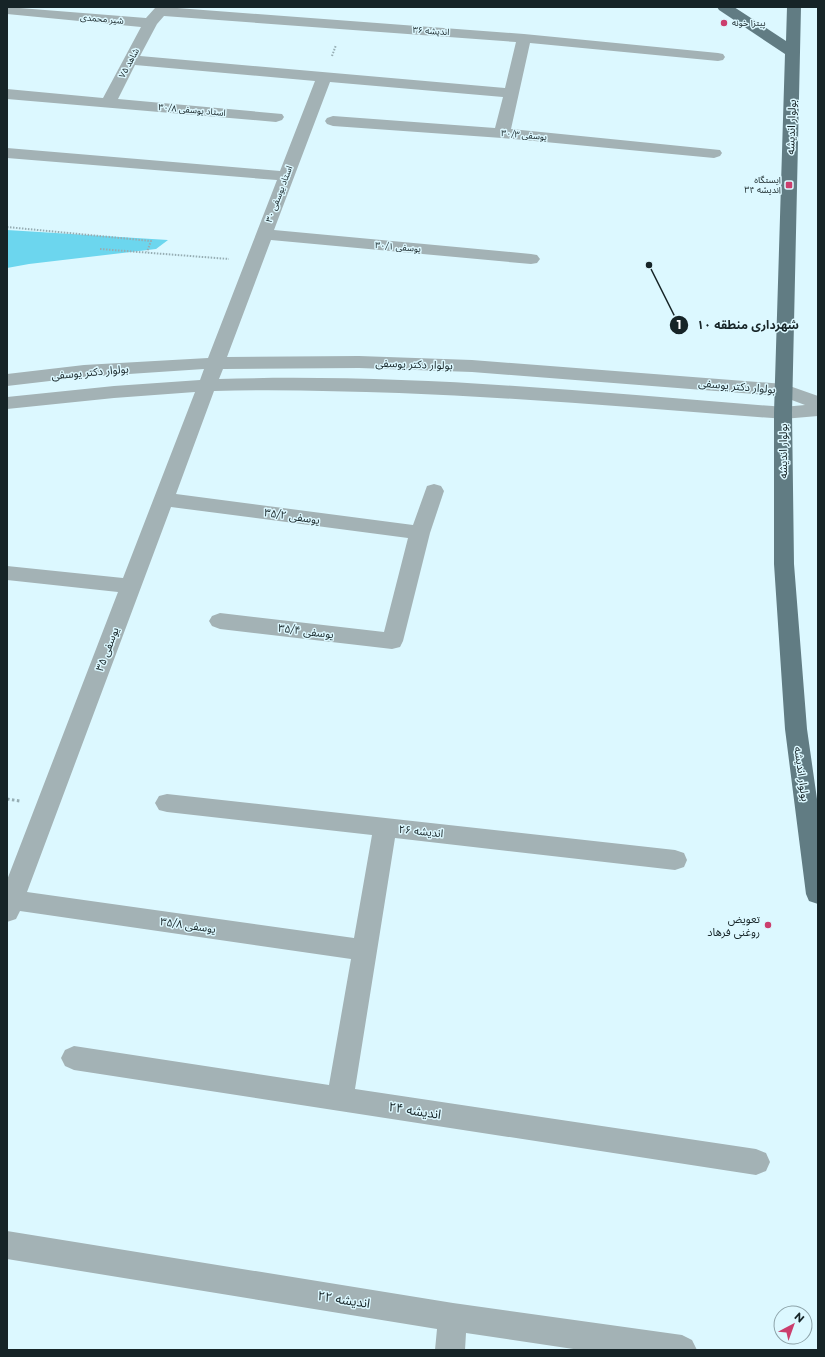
<svg xmlns="http://www.w3.org/2000/svg" width="825" height="1357" font-family="Montserrat,'Noto Sans Arabic',sans-serif">
<style>
.green{fill:#6cd6ee}
.lines{fill:none;stroke-linecap:round;stroke-linejoin:round}
.path-far1{stroke:#96adb3;stroke-width:2;stroke-dasharray:1.5 1.5;stroke-linecap:butt}
.path{stroke:#96adb3;stroke-width:3;stroke-dasharray:2.5 2.5;stroke-linecap:butt}
.minor{fill:#a3b2b5;fill-rule:evenodd}
.major{fill:#617c83;fill-rule:evenodd}
.poi-dot{fill:#cb3e6d;stroke:#dcf8ff;stroke-width:1.5}
.labels{text-anchor:middle;stroke-width:3;stroke-linejoin:round;paint-order:stroke}
.far-street-label{font-size:9px;fill:#162427;stroke:#dcf8ff}
.far-poi-label{font-size:9px;fill:#162427;stroke:#dcf8ff;text-anchor:start}
.street-label{font-size:11px;fill:#162427;stroke:#dcf8ff}
.poi-label{font-size:11px;fill:#162427;stroke:#dcf8ff;text-anchor:end}
.near-street-label{font-size:13px;fill:#162427;stroke:#dcf8ff}
.leader{fill:none;stroke:#162427;stroke-width:1.5}
.callout-dot{fill:#162427;stroke:#dcf8ff;stroke-width:1.5}
.mark-label{font-size:12px;text-anchor:middle;font-weight:bold;fill:#fff}
.callout-label{font-size:12px;text-anchor:middle;font-weight:bold;fill:#162427;stroke:#dcf8ff;stroke-width:3;stroke-linejoin:round;paint-order:stroke}
</style>
<rect width="100%" height="100%" fill="#dcf8ff"/>
<!-- green -->
<path class="green" d="M7 230 168 240 156 249 29 264 7 268Z"/>
<g class="lines">
<!-- path-far1 -->
<path class="path-far1" d="M332 56 336 45
M7 227 151 241 147 252
M100 249 229 259"/>
<!-- path -->
<path class="path" d="M7 799 20 801"/>
<!-- minor -->
<path class="minor" d="M7 7 146 18 155 8 164 7 524 34 718 53 723 54 725 57 723 60 718 61 530 43 511 129 720 150 722 153 720 156 714 158 502 138 333 126 327 124 325 121 327 118 333 116 495 128 503 97 330 82 274 230 531 254 537 255 540 259 537 263 531 264 271 240 227 357 359 356 472 360 784 384 818 396V416L783 419C655 409 527 398 399 393 337 391 276 389 214 391L176 494 413 525 427 486 434 484 441 486 444 491 430 533 403 641 400 647 392 649 220 629 212 626 209 621 212 616 220 613 384 632 408 538 171 507 27 892 354 938 372 835 167 812 159 810 155 803 159 796 167 794 675 850 684 853 687 860 684 867 675 870 395 838 355 1089 756 1149 766 1153 770 1162 766 1171 756 1175 74 1070 65 1066 61 1058 65 1050 74 1046 329 1085 351 959 20 911 16 919 7 922V880L118 592 7 580V566L123 578 195 392 114 398 7 409V397L114 386 200 380 204 369 84 377 7 386V374L84 365 208 358 277 180 7 158V148L280 171 315 81 135 65 118 99 282 114 284 117 282 120 276 122 7 99V89L103 98 141 27 7 14ZM164 16 516 42 505 88 140 56 157 24ZM359 368 472 372 781 396 805 405 783 407C596 392 407 373 219 379L223 369Z
M7 1231 453 1303 682 1335 692 1340 697 1350H580L466 1333 465 1350H435L437 1329 7 1259Z"/>
<!-- major -->
<path class="major" d="M717 7H734L786 41 787 7H801L792 413 794 564 807 729 818 806V904L809 901 806 894 785 729 774 564V413L785 54 719 10Z"/>
</g>
<!-- markers -->
<g class="poi-dot">
<circle cx="724" cy="23" r="4"/>
<rect x="785" y="181" width="8" height="8" rx="2"/>
<circle cx="768" cy="925" r="4"/>
</g>
<g class="labels">
<!-- far-street labels -->
<g class="far-street-label">
<text transform="translate(102 19) rotate(5)" y="3">شیر محمدی</text>
<text transform="translate(431 31) rotate(4)" y="3">اندیشه ۳۶</text>
<text transform="translate(129 63) rotate(-62)" y="3">شاهد ۷۵</text>
<text transform="translate(192 110) rotate(5)" y="3">استاد یوسفی ۳۰/۸</text>
<text transform="translate(524 135) rotate(5)" y="3">یوسفی ۳۰/۳</text>
<text transform="translate(279 194) rotate(-69)" y="3">استاد یوسفی ۳۰</text>
<text transform="translate(398 247) rotate(5)" y="3">یوسفی ۳۰/۱</text>
</g>
<!-- far-poi labels -->
<g class="far-poi-label">
<text x="732" y="26">پیتزا خونه</text>
<text x="781" y="183" text-anchor="end">ایستگاه<tspan x="781" dy="10">اندیشه ۳۴</tspan></text>
</g>
<!-- street labels -->
<g class="street-label">
<text transform="translate(791 127) rotate(-88)" y="4">بولوار اندیشه</text>
<text transform="translate(414 364) rotate(2)" y="4">بولوار دکتر یوسفی</text>
<text transform="translate(90 372) rotate(-5)" y="4">بولوار دکتر یوسفی</text>
<text transform="translate(737 386) rotate(5)" y="4">بولوار دکتر یوسفی</text>
<text transform="translate(783 451) rotate(-90)" y="4">بولوار اندیشه</text>
<text transform="translate(292 516) rotate(8)" y="4">یوسفی ۳۵/۲</text>
<text transform="translate(306 631) rotate(7)" y="4">یوسفی ۳۵/۴</text>
<text transform="translate(107 649) rotate(-69)" y="4">یوسفی ۳۵</text>
<text transform="translate(802 774) rotate(82)" y="4">بولوار اندیشه</text>
<text transform="translate(421 831) rotate(6)" y="4">اندیشه ۲۶</text>
<text transform="translate(188 925) rotate(8)" y="4">یوسفی ۳۵/۸</text>
</g>
<!-- poi labels -->
<g class="poi-label">
<text x="760" y="923">تعویض<tspan x="760" dy="13">روغنی فرهاد</tspan></text>
</g>
<!-- near-street labels -->
<g class="near-street-label">
<text transform="translate(415 1110) rotate(9)" y="5">اندیشه ۲۴</text>
<text transform="translate(344 1299) rotate(9)" y="5">اندیشه ۲۲</text>
</g>
</g>
<!-- callouts -->
<path class="leader" d="M649 265L679 325"/>
<g class="callout-dot">
<circle cx="649" cy="265" r="4"/>
<circle cx="679" cy="325" r="10"/>
</g>
<g class="mark-label">
<text x="679" y="329">1</text>
</g>
<g class="callout-label">
<text x="748" y="329">شهرداری منطقه ۱۰</text>
</g>
<!-- border -->
<rect width="825" height="1357" fill="none" stroke="#162427" stroke-width="16"/>
<!-- north arrow -->
<g transform="translate(793 1325) rotate(41)"><circle r="19" fill="#dcf8ff" stroke="#8da3a9"/>
<path d="M0-3L7 15L0 10L-7 15Z" fill="#cb3e6d"/>
<text y="-6" font-size="11" font-weight="bold" text-anchor="middle" fill="#162427">N</text>
</g>
</svg>
